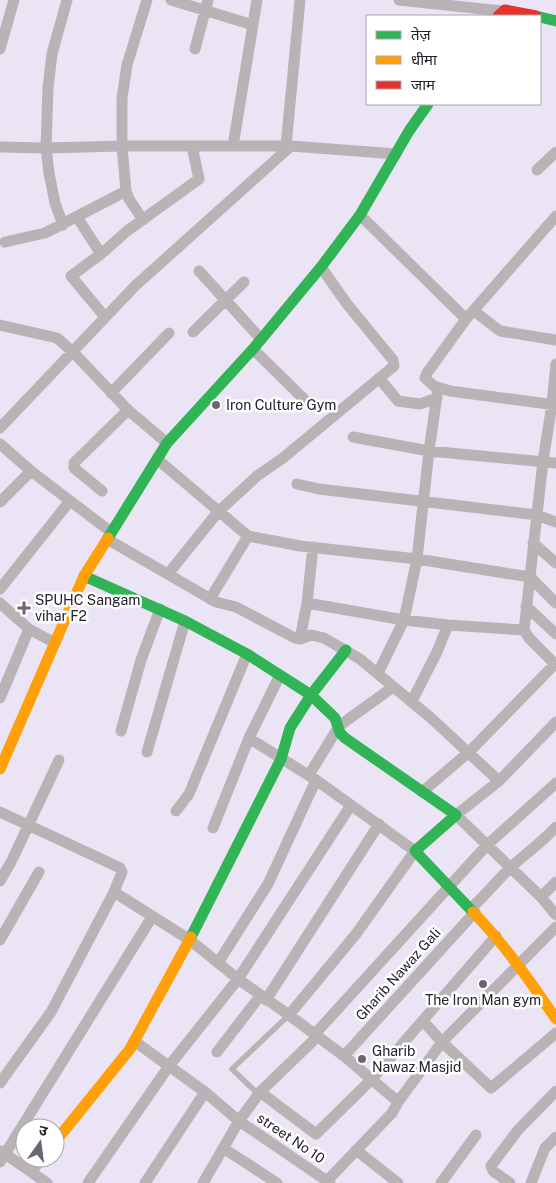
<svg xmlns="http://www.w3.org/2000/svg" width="556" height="1183" font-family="'Public Sans','Noto Sans Devanagari',sans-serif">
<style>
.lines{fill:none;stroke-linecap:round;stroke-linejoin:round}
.lane{stroke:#b9b3b6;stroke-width:5.5}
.street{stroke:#b9b3b6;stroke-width:11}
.fast{stroke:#30b455;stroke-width:11}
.slow{stroke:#ff9f0a;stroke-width:11}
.jam{stroke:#e5322d;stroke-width:11}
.poi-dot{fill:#696572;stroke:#fff;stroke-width:2}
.labels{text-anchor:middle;stroke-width:5;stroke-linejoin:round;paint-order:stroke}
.poi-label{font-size:14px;fill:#24202c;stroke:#fff;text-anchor:start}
.street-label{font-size:14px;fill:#24202c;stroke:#fff}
</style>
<rect width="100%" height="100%" fill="#eae4f5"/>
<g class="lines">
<!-- lane -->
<path class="lane" d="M259 1095 232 1069 289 1015"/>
<!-- street -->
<path class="street" d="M171 0 253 25
M399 0 502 11
M0 49 14 0
M195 49 208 0
M233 146 257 0
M286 146 300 0
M0 147 46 148 122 146H291L396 154
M537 170 556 152
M360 215 466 319
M556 216 466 319 427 373 425 378 434 386 450 391 556 405
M77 217 101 254
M143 220 129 199 126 191 122 146V98L127 65 147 0
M63 225 55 203 49 173 46 148 48 88 52 54 67 0
M5 242 45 233 126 191
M199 271 261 339
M474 311 500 331 556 340
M105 317 71 276 101 254 127 231 199 179 192 146
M0 325 57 338 72 351 128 410 167 443
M193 332 244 282
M253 349 312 407
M556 364 552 404 543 461 524 630 529 638 556 665
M379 378 398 401 420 404 437 398
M111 393 169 333
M0 428 135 286 291 146
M353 437 429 451 556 463
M0 444 31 471 111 532
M157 459 248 536 300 546 417 559 530 577 556 603
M297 484 319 489 537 515 556 522
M102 491 74 468V463L128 410
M0 502 31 471
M107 539 216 602 236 607 295 638 300 639 311 635 324 638 360 659 431 718 499 781
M533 543 556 563
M168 574 218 512 257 476 283 458 394 366 393 360 347 304 321 267
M0 589 69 502
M210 599 248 536
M0 603 29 629 0 698
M307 603 404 620 448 625 524 630
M526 606 556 634
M29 629 55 643
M300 639 307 603 313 547
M378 673 404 620 417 559 429 451 438 388
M412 701 437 652 448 625
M556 722 499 781 456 815 541 897 556 915
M121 731 141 660 160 609
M249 738 316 780 415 851 356 934 289 1015
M147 752 185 621
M309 775 339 726 393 687
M422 792 469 752 555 664
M176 811 189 794 247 654
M0 812 116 866 120 868 122 872 114 892 51 1012 0 1083
M213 828 249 738 280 675
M13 858 59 760
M0 881 11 862
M114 892 190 940 238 979 289 1015 344 1056 396 1100 397 1104 392 1113 325 1183
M541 897 556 882
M471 908C486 895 498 879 512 866 527 853 543 841 556 827
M0 940 39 872
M218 963 268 884 316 780
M266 1000 379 824
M423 1021 442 1042 491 1088 556 1033
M314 1035 487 845 556 783
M134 1041 205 1092 239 1121 330 1183
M217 1052 260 996
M344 1056 475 912
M260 1092 316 1134 372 1079 496 936
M398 1102 442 1042 556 927
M223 1148 277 1183
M356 1150 398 1183
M1 1151 47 1183
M0 1162 152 917
M32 1171 42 1158
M88 1183 169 1066 238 979 351 805
M145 1183 205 1092
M203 1183 239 1121 260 1092 317 1037
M441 1183 476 1135
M510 1183 493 1171 491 1166 518 1130 556 1091
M531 1183 545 1148 556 1137"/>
<!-- fast -->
<path class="fast" d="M540 17 556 21
M108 538 167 443 253 349 321 267 360 215 409 131 428 104
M84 576 185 621 247 654 311 695 335 718 340 733 345 738 456 815 415 851 473 912
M191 937 281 759 290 728 311 695 346 650"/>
<!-- slow -->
<path class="slow" d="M0 769 84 576 108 538
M473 912C505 945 530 981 556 1019
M55 1142 130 1049 191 937"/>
<!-- jam -->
<path class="jam" d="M498 16 505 10 536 16"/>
</g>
<!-- markers -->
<g class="poi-dot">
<circle cx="216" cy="405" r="5"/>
<path d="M21.5 600.5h5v5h5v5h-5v5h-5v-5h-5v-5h5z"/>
<circle cx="483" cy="984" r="5"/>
<circle cx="362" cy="1059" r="5"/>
</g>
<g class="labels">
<!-- poi labels -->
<g class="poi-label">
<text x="226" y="410">Iron Culture Gym</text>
<text x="35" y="605">SPUHC Sangam<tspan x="35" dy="16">vihar F2</tspan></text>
<text x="483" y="1005" text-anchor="middle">The Iron Man gym</text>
<text x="372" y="1056">Gharib<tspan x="372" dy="16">Nawaz Masjid</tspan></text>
</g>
<!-- street labels -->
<g class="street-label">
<text transform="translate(398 974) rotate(-48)" y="5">Gharib Nawaz Gali</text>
<text transform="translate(291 1138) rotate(34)" y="5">street No 10</text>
</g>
</g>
<!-- legend -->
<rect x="366" y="15" width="175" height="90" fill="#ffffff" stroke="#a7a6ab"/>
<rect x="376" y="31" width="25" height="8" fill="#30b455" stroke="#a7a6ab"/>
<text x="411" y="40" font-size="15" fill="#24202c">तेज़</text>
<rect x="376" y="56" width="25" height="8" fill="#ff9f0a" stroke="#a7a6ab"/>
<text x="411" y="65" font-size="15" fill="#24202c">धीमा</text>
<rect x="376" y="81" width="25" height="8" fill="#e5322d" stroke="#a7a6ab"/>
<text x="411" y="90" font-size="15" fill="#24202c">जाम</text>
<!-- north arrow -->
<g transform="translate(40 1143) rotate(14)"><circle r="24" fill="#ffffff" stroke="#a7a6ab"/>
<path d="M0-4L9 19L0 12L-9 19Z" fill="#696572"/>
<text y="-8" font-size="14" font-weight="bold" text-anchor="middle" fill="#24202c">उ</text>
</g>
</svg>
